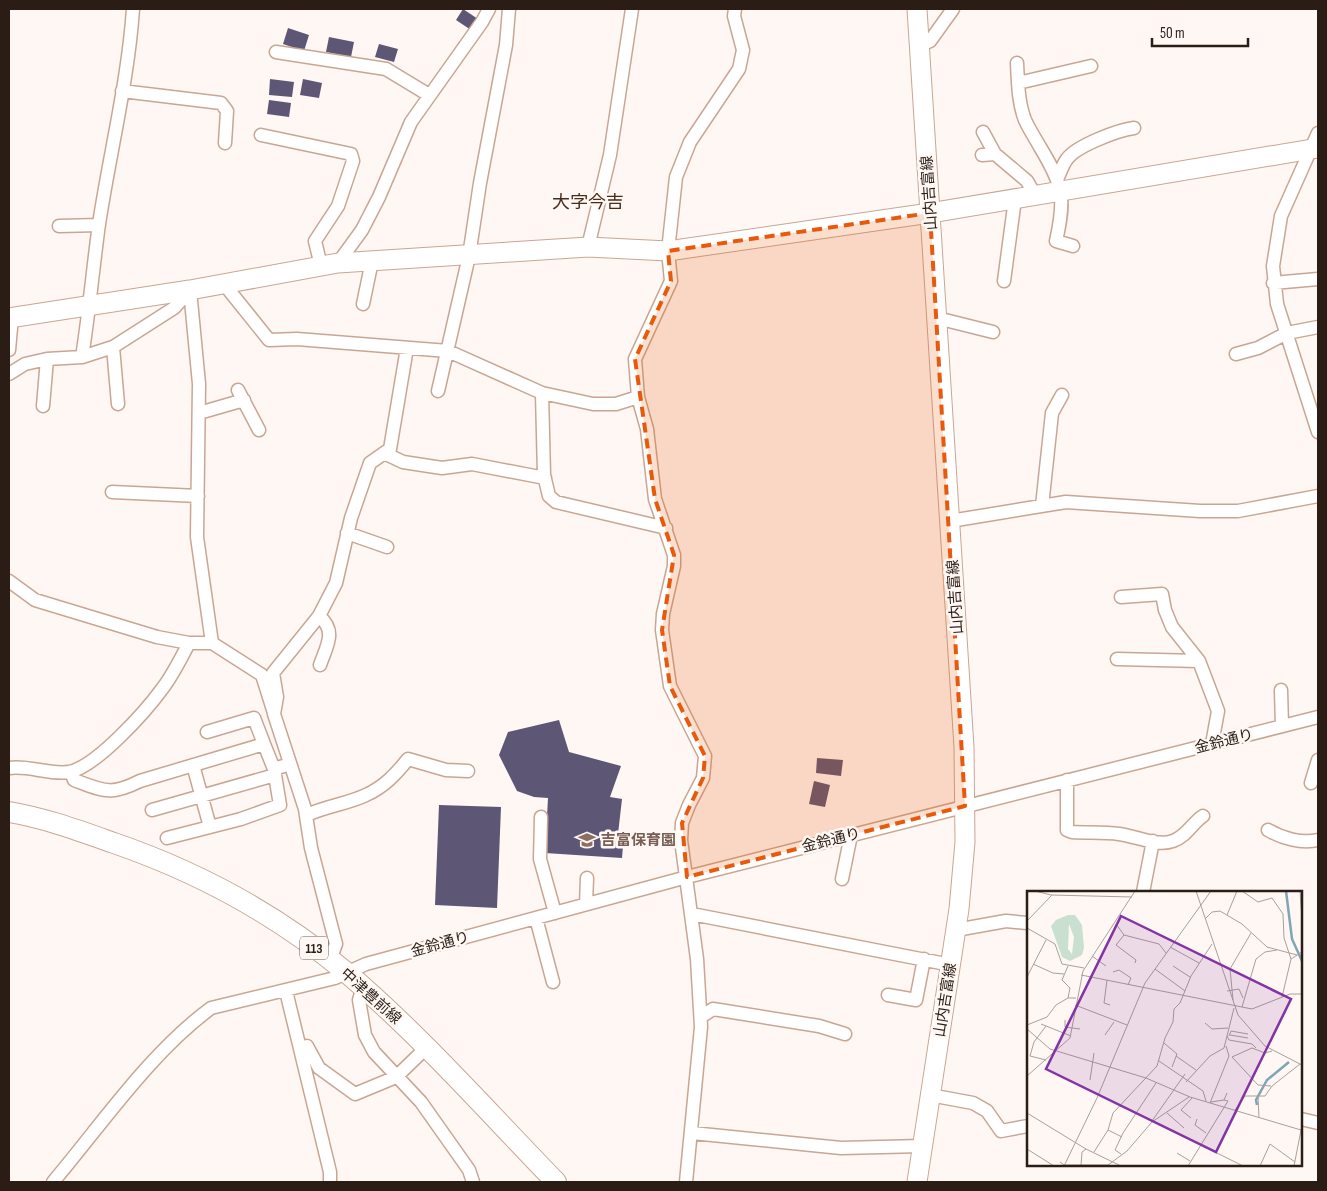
<svg xmlns="http://www.w3.org/2000/svg" width="1327" height="1191" font-family="'Sofia Sans Condensed','Noto Sans JP',sans-serif">
<style>
.building{fill:#5d5675}
.lines{fill:none;stroke-linecap:round;stroke-linejoin:round}
.street-casing{stroke:#c9a693;stroke-width:15}
.secondary-casing{stroke:#c9a693;stroke-width:21}
.primary-casing{stroke:#c9a693;stroke-width:22}
.street{stroke:#fff;stroke-width:12}
.secondary{stroke:#fff;stroke-width:19}
.primary{stroke:#fff;stroke-width:20}
.marked{fill:#e8590c;fill-opacity:0.2;stroke:#e8590c;stroke-width:4;stroke-dasharray:10 6;stroke-linejoin:round}
.labels{text-anchor:middle;stroke-width:5;stroke-linejoin:round;paint-order:stroke}
.shield{fill:#fef7f3;stroke:#6a5e58;stroke-width:1}
.shield-label{font-size:14px;font-weight:bold;fill:#2b1d16}
.street-label{font-size:15px;fill:#2b1d16;stroke:#fef7f3}
.education-label{font-size:15px;font-weight:bold;fill:#785e54;stroke:#fef7f3;text-anchor:start}
.quarter-label{font-size:18px;fill:#482c1c;stroke:#fef7f3}
.inset-river{fill:none;stroke:#80a5b4;stroke-width:2.5}
.inset-road{fill:none;stroke:#aaa09b;stroke-width:1}
.view{fill:#8333a3;fill-opacity:0.15;stroke:#8333a3;stroke-width:2.5}
.inset-edge{fill:none;stroke:#2b1d16;stroke-width:2.5}
</style>
<rect width="100%" height="100%" fill="#fef7f3"/>
<!-- building -->
<path class="building" d="M463 9 478 19 471 30 456 20Z
M288 28 309 35 304 51 283 44Z
M329 37 354 42 351 57 326 52Z
M379 44 398 49 394 62 375 57Z
M270 79 294 82 292 97 269 95Z
M303 79 322 83 319 98 300 95Z
M269 100 291 103 289 117 267 114Z
M559 720 569 752 621 766 610 797 622 799 618 834H624L622 858 545 853 548 798 534 797 517 791 499 755 508 732Z
M817 758 843 760 841 776 816 773Z
M814 781 830 785 825 807 809 804Z
M439 805 501 807 497 908 435 905Z"/>
<g class="lines">
<!-- street casing -->
<g class="street-casing">
<path id="street" d="M919 46 930 41 953 9
M276 52 386 69 429 95
M1017 63C1018 82 1018 102 1025 120 1029 129 1035 138 1040 147 1063 185 1066 197 1056 241L1073 246
M1018 83 1091 66
M122 91 221 103 227 111 225 143
M983 132 995 154
M1318 133 1281 216 1273 266 1277 304 1318 432
M261 135 351 154 353 161 338 206 315 241 321 266
M982 155 995 154 1027 181 1035 195
M1058 177C1061 171 1063 164 1067 159 1076 146 1118 130 1134 128
M59 226 99 225
M588 247 610 155 632 9
M338 263 362 230 379 197 411 122 482 22 489 9
M1004 281 1015 199
M1273 283 1318 279
M224 284 269 340 297 339 448 351 542 393 593 404H616L638 397
M190 290 199 384 197 537 212 643
M363 304 372 261
M937 318 993 332
M113 347 82 357C89 313 93 268 99 224 110 152 128 81 133 9
M9 350 12 317
M1236 354 1258 348 1287 333 1318 327
M9 374 25 364 47 359
M238 390 259 430
M438 391 469 256 480 183 506 45 509 9
M542 393 544 475 549 496 556 502 666 528
M118 404 113 347 174 308 190 290
M43 406 47 359 82 357
M199 413 244 400
M384 453 403 462 442 468 472 464 545 478
M112 492 198 496
M1042 506 1052 413 1062 395
M950 521 1066 502 1200 511H1238L1318 496
M347 533 387 547
M9 581 35 600 157 637 189 643
M1121 597 1162 594 1165 610 1172 627 1199 661 1218 711 1212 744
M319 616C337 631 327 645 320 665
M1117 659 1199 661
M1281 690 1282 726
M207 732 254 718 264 744
M193 765 210 827
M9 768C29 765 49 775 69 772 96 767 146 711 162 689 173 675 181 658 189 643H212L262 675 274 713
M71 772 74 780C104 791 110 796 140 781L264 744 274 769 290 764
M1067 780V830L1072 832C1087 833 1104 832 1119 834 1136 836 1157 847 1173 841 1187 836 1192 823 1203 816
M1311 783 1318 760
M152 810 275 775
M307 815C326 806 347 804 366 795 384 787 396 774 408 759L446 770 468 771
M541 817 540 859 555 913
M1268 830C1282 838 1301 844 1318 840
M167 838 241 819 280 805 274 769
M842 879 851 835
M1143 892 1153 841
M586 904 587 878
M692 914 951 965
M536 918 553 982
M956 930 1006 921 1027 923
M330 960 336 944 311 848 305 809 274 714 277 697 273 673 319 616 336 583 351 518 370 463 390 449 407 348
M363 987 359 1000 365 1035 374 1052 421 1102 469 1170 473 1182
M286 991 330 1172V1182
M888 995 916 1000 924 959
M701 1017 713 1009 819 1026 845 1034
M300 1049 307 1046 319 1068 355 1094 396 1077 426 1048
M930 1095 973 1103 987 1111 1001 1131 1028 1126
M1301 1119 1318 1123
M692 1133 841 1148 922 1146
M53 1182C102 1124 150 1053 211 1008L335 978 366 964 687 877 1318 717
M686 1182 701 1027 697 959 681 840 682 823 689 805 703 778 705 756 670 686 662 630 663 614 674 566V555L655 499 647 429 638 397 635 359 671 281 668 251 676 177 690 142 739 69 743 50 734 16 735 9"/>
</g>
<!-- secondary casing -->
<g class="secondary-casing">
<path id="secondary" d="M917 9 964 747 965 842 959 909 917 1182
M9 318 190 290 338 263 588 247 668 251 930 213 1318 148"/>
</g>
<!-- primary casing -->
<g class="primary-casing">
<path id="primary" d="M9 812C45 818 80 831 114 843 198 872 279 916 347 973 422 1037 488 1112 556 1182"/>
</g>
<!-- street -->
<use href="#street" class="street"/>
<!-- secondary -->
<use href="#secondary" class="secondary"/>
<!-- primary -->
<use href="#primary" class="primary"/>
</g>
<!-- marked area -->
<path class="marked" d="M930 213 965 806 687 877 682 823 703 778 705 756 670 686 662 630 674 555 655 499 635 359 671 281 668 251Z"/>
<!-- icons -->
<defs>
<g id="school-bare" transform="scale(1.35)"><path d="M0-5L7-2L0 1L-7-2ZM-4 1L0 2.5L4 1V4Q0 6-4 4Z" fill="#8d6e63" stroke="#fef7f3" stroke-width="2.5" paint-order="stroke"/></g>
</defs>
<g fill-rule="evenodd">
<use href="#school-bare" x="587" y="840"/>
</g>
<g class="labels">
<!-- shield labels -->
<rect class="shield" x="300" y="936.5" width="28" height="23" rx="4"/>
<g class="shield-label">
<text x="314" y="953">113</text>
</g>
<!-- street labels -->
<g class="street-label">
<text transform="translate(929 193) rotate(-94)" y="5">山内吉富線</text>
<text transform="translate(955 597) rotate(-94)" y="5">山内吉富線</text>
<text transform="translate(1224 741) rotate(-14)" y="5">金鈴通り</text>
<text transform="translate(831 840) rotate(-14)" y="5">金鈴通り</text>
<text transform="translate(440 944) rotate(-15)" y="5">金鈴通り</text>
<text transform="translate(371 996) rotate(42)" y="5">中津豊前線</text>
<text transform="translate(945 1000) rotate(-81)" y="5">山内吉富線</text>
</g>
<!-- education labels -->
<g class="education-label">
<text x="601" y="845">吉富保育園</text>
</g>
<!-- quarter labels -->
<g class="quarter-label">
<text x="588" y="208">大字今吉</text>
</g>
</g>
<!-- overview -->
<g transform="translate(1027 891)">
<rect width="275" height="275" fill="#fef7f3"/>
<path d="M41 24H48L55 34 57 57 55 64 43 70 35 66 24 35 29 29ZM42 33 47 46 45 63 41 58Z" fill="#c9e0d0" fill-rule="evenodd"/>
<path class="inset-river" d="M259 0 265 48 275 70M230 214 229 209 240 189 262 171"/>
<path class="inset-road" d="M8 0 24 4 105 6M169 0 211 124 238 155 275 174M215 0 231 11 245 7 256 23 257 47 264 68M273 0 275 29M200 24 210 0M178 28 185 21 193 20 215 33 240 56 270 64M0 30 25 4M89 33 97 44 132 53 139 62M0 37 28 53 35 73 57 77M97 44 89 54 109 69 108 72M143 56 172 72M65 65 79 75M6 73 26 82 37 83M146 75 163 86M128 78 158 100M86 81 92 79 104 87 101 94M54 84 225 118 263 103H275M0 86 19 49M80 89 77 112 83 114M200 100 212 98 216 107M255 106 264 68 275 61M41 107 43 97 35 89 41 75M206 109 203 78 224 42M48 114 100 134M215 116 229 68 238 61 250 59M38 129V136L53 138M178 132 185 138 201 137M14 133 44 145M0 134 20 126 29 114 41 107H49M0 138 23 158 119 187 163 206 274 239M78 144 87 131M203 144 221 147M200 145 202 149 225 153 229 157M202 145 204 140 221 143M137 152 150 163 145 176M149 165 169 179M205 166 231 194 244 195M205 166 225 157 238 162 245 160M19 169 3 165 7 151 19 135M132 170 176 200 179 210M0 185 43 147 56 80 108 0M63 189 67 162M159 191 183 165 197 157 207 117M231 205 232 227M184 211 197 209 200 202M183 212 202 165 199 155M208 219 218 205H238L245 195 273 173M0 222 59 258 94 275M140 222 157 237M164 227 154 219 165 207M170 228 168 234 179 242M125 230 158 183M81 239 95 246M172 253 216 275M0 258 27 275M67 261 81 239 86 222 130 175 138 147 146 131 147 118 153 112 164 85 185 53M150 262 163 270M94 263 88 259 96 242 129 192M33 271 37 274H81L100 260 125 231 162 206M54 274 55 261 59 258M37 275 70 207 118 92 184 0M161 275 201 210 197 209M233 275 243 253 268 271M267 275 275 234"/>
<path class="view" d="M94 25 264 108 189 261 19 178Z"/>
<rect width="275" height="275" class="inset-edge"/>
</g>
<!-- border -->
<rect width="1327" height="1191" fill="none" stroke="#2b1d16" stroke-width="20"/>
<!-- scale -->
<path d="M1152 38v8h96v-8" fill="none" stroke="#2b1d16" stroke-width="2.5"/>
<text x="1160" y="38" font-size="15" fill="#2b1d16" stroke="#fef7f3" stroke-width="4" paint-order="stroke">50 m</text>
</svg>
